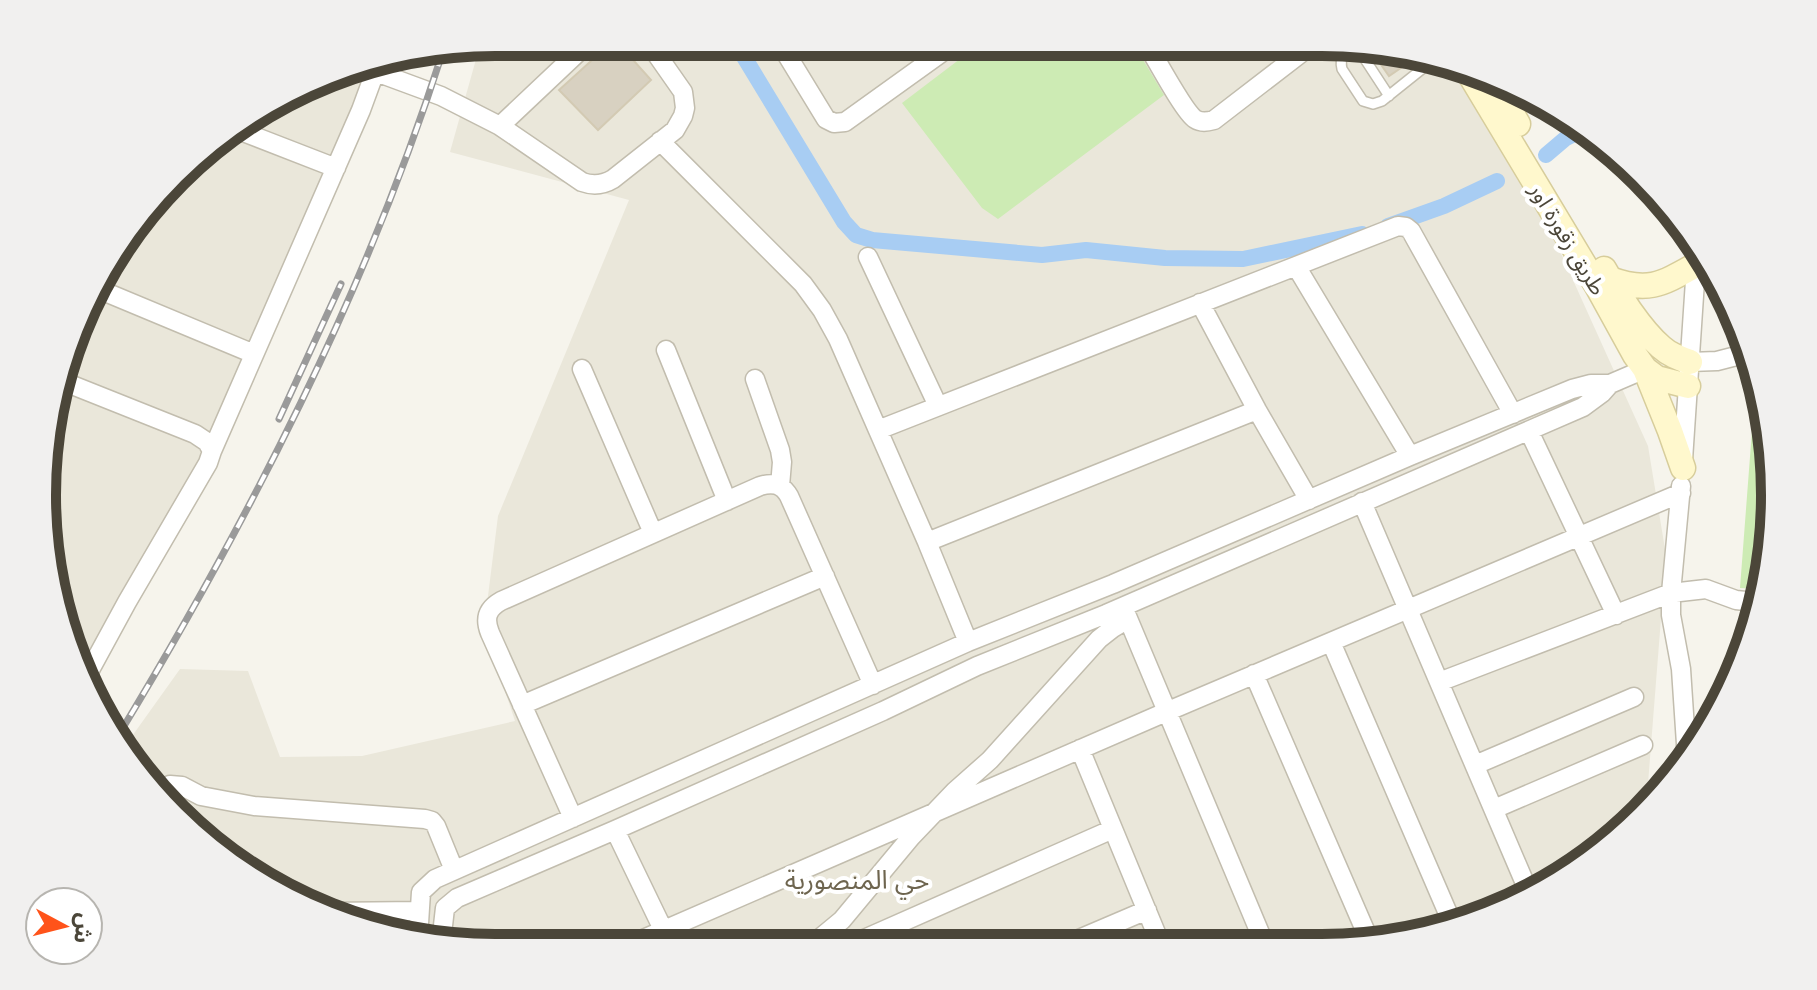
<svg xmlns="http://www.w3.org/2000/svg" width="1817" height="990" font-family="Poppins,'Noto Sans Arabic',sans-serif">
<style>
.residential{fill:#eae7da}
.green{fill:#cdebb4}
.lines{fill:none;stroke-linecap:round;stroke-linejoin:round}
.canal{stroke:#a8cdf3;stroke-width:16}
.building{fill:#d8d1c1;stroke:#d3cab3;stroke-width:2}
.service-casing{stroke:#c2bdae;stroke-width:12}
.minor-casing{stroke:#c2bdae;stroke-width:21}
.secondary-casing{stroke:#d7cd9b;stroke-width:27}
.service{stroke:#fff;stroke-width:9}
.minor{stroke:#fff;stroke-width:18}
.secondary{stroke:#fff8cd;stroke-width:24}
.rail-casing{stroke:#9a9a9a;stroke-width:7}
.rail{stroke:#fff;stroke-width:4;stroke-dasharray:12;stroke-linecap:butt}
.labels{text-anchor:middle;stroke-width:8;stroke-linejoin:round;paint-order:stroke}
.street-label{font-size:22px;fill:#4b4639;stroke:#fff}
.quarter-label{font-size:26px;fill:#6e654f;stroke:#fff}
.rim{fill:none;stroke:#4b4639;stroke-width:10}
</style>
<rect width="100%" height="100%" fill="#f6f4ec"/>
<!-- residential -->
<path class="residential" d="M495 42 1351 43 1440 58 1460 66 1530 185 1648 446 1666 555 1646 809 1574 871 1495 914 1381 944 466 947 377 932 269 888 155 794 125 746 180 669 248 671 280 757 362 756 515 721 484 628 498 516 629 200 450 152 480 45Z
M372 62 216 443 83 679 77 669 43 525 57 378 118 244 219 136 349 66Z"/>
<!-- green -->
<path class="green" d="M981 43H1133L1164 95 998 219 982 208 902 103Z
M1755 391H1760L1771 554 1759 589 1740 588Z"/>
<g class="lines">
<!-- canal -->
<path class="canal" d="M735 42 844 222 856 235 872 240 1042 255 1086 250 1165 258 1243 259 1362 234
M1546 155 1566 138 1580 131
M1677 215 1680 223
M1388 226 1444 206 1497 181"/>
</g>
<!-- building -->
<path class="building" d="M612 42H617L651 80 598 130 559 90Z
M1368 46 1418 54H1421L1389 76Z"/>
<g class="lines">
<!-- service casing -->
<g class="service-casing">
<path id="service" d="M1355 44C1345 50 1339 56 1342 69L1363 101 1373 104 1382 101 1437 57
M1355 44 1389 96"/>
</g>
<!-- minor casing -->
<g class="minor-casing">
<path id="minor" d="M779 42 826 119 834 123 845 122 955 43
M1146 43C1155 57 1184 112 1195 119 1201 123 1207 122 1214 120L1314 43
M357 65 441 96 500 126 582 182C593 186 603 185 613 179L675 130 683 116 685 108 683 92 648 42
M500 126 589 42
M233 128 336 168
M660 141 803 284 822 310 838 339 927 542 968 642
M868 257 938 406
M1296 266 1410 456
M98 289 254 354
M1200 303 1257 410 1309 500
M666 350 727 501
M1690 362 1717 361 1748 353
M582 369 653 533
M57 379 195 434 207 442 212 451
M755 379 780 450 782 462 780 486
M878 430 1398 226 1406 227 1411 231 1513 414
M1529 431 1616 615
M1683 460 1697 251
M1681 486 1671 593V615L1681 669 1686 744 1685 763
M1362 502 1530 895
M927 542 1257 410
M1124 609 1265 945
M1331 642 1453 925
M1254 674 1371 944
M84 681 127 602 208 463 212 451 361 110 379 61
M1439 682 1671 593 1706 589 1736 600 1755 602
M522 705 825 576
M1080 749 1161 945
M1475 765 1634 697
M161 799 170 785 182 786 201 796 254 806 425 819 432 821 436 826 454 870
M1494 809 1643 745
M573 818 490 633C484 618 487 609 501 601L760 486C773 482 782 484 789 496L873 685
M615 830 671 946
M1529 892 1581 865
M327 912 419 911
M828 933C835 942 843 946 855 943L1113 829
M418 939 421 892 435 879 968 642 1113 584 1410 456 1572 389 1591 384H1610
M441 943 445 908 457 898 615 830 883 711 977 666 1106 614 1583 407 1602 393 1610 384 1645 369
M1065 945 1147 910
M807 946 819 939 842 920 911 837 955 791 990 760 1099 639 1113 628 1128 619
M625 947 1166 712 1681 493"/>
</g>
<!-- secondary casing -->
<g class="secondary-casing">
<path id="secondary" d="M1466 68 1597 286 1635 355 1645 369 1657 378 1688 386
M1492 79 1518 124
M1604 269C1617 293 1641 330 1661 347 1670 355 1679 358 1690 362
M1605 282 1610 279C1648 293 1662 284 1696 265
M1645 369 1670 431 1683 468"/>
</g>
<!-- service -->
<use href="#service" class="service"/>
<!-- minor -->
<use href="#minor" class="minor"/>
<!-- secondary -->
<use href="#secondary" class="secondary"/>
<!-- rail casing -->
<g class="rail-casing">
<path id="rail" d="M279 419 341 284
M118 736C249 520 366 292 443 51"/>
</g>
<!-- rail -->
<use href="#rail" class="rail"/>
</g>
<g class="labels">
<!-- street labels -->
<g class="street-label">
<text transform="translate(1568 239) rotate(59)" y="8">طريق زقورة اور</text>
</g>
<!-- quarter labels -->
<g class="quarter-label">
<text x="857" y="889">حي المنصورية</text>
</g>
</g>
<!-- crop -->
<path d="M0 0H1817V990H0ZM495 56H1322A439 439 0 0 1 1761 495V495A439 439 0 0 1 1322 934H495A439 439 0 0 1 56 495V495A439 439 0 0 1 495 56Z" fill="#f1f0ef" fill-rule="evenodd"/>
<path class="rim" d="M495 56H1322A439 439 0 0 1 1761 495V495A439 439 0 0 1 1322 934H495A439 439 0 0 1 56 495V495A439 439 0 0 1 495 56Z"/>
<!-- north arrow -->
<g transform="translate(64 926) rotate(97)"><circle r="38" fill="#ffffff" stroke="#b7b5b0" stroke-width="2"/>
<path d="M0-6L14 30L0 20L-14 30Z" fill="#ff531a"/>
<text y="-12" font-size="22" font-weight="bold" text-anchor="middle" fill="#4b4639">ش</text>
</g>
</svg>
